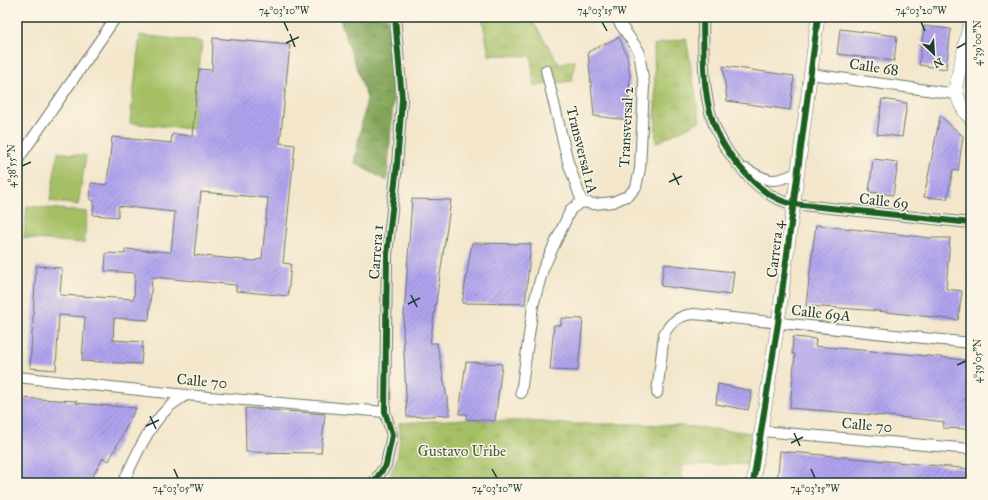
<svg xmlns="http://www.w3.org/2000/svg" width="988" height="500" font-family="'IM FELL Great Primer',serif">
<style>
.grass{fill:url(#grass-tufts);stroke:#627e4c}
.forest{fill:url(#forest-crowns);stroke:#527247}
.pitch{fill:#a5bf65;stroke:#627e4c}
.building{fill:url(#building-hatch);fill-rule:evenodd}
.lines{fill:none;stroke-linecap:round;stroke-linejoin:round}
.minor-casing{stroke:#697869;stroke-width:12}
.tertiary-casing{stroke:#697869;stroke-width:14}
.minor{stroke:#fff;stroke-width:10}
.tertiary{stroke:#fff;stroke-width:13}
.cycleway-casing{stroke:#fcf5e5;stroke-width:8}
.cycleway{stroke:#1b5e20;stroke-width:6}
.ticks{fill:none;stroke:#1f3d34;stroke-width:1.5}
.labels{text-anchor:middle;stroke-width:3;stroke-linejoin:round;paint-order:stroke}
.street-label{font-size:15px;fill:#1f3d34;stroke:#fcf5e5}
.park-label{font-size:15px;fill:#405e40;stroke:#fcf5e5}
.neatline{fill:none;stroke:#1f3d34;stroke-width:1.5}
.ticks-label{font-size:10px;text-anchor:middle;fill:#1f3d34}
</style>
<defs>
<pattern id="grass-tufts" width="24" height="20" patternUnits="userSpaceOnUse"><rect width="24" height="20" fill="#a5bf65"/><path d="M3 7l-1-3M5 7V3M7 7l1-3M15 17l-1-3M17 17v-4M19 17l1-3" fill="none" stroke="#869c54"/></pattern>
<pattern id="forest-crowns" width="20" height="18" patternUnits="userSpaceOnUse"><rect width="20" height="18" fill="#84a65a"/><path d="M2 6a3 3 0 1 1 6 0M12 15a3 3 0 1 1 6 0" fill="none" stroke="#6b884b"/></pattern>
<pattern id="building-hatch" width="6" height="6" patternUnits="userSpaceOnUse"><rect width="6" height="6" fill="#b0a3ef"/><path d="M-1 1l2-2M0 6l6-6M5 7l2-2" fill="none" stroke="#8f86c2"/></pattern>
</defs>
<rect width="100%" height="100%" fill="#fcf5e5"/>
<filter id="ink" filterUnits="userSpaceOnUse"><feTurbulence type="fractalNoise" baseFrequency=".025" numOctaves="2"/><feDisplacementMap in="SourceGraphic" scale="8" xChannelSelector="R" yChannelSelector="G"/><feConvolveMatrix kernelMatrix="1 2 1 2 8 2 1 2 1" color-interpolation-filters="sRGB"/></filter>
<filter id="wash" filterUnits="userSpaceOnUse"><feTurbulence type="fractalNoise" baseFrequency=".012" numOctaves="4" result="noise"/><feDisplacementMap in="SourceGraphic" scale="16" xChannelSelector="R" yChannelSelector="G"/><feGaussianBlur stdDeviation="0.9" result="paint"/><feColorMatrix in="noise" values="0 0 0 0 0 0 0 0 0 0 0 0 0 0 0 0 0 1.4 0 .05"/><feComposite in="paint" operator="in"/></filter>
<g filter="url(#wash)">
<rect width="100%" height="100%" fill="#f3e6cb"/>
<!-- grass -->
<path class="grass" d="M482 17H530L560 65 568 61H575L572 81 534 86 531 56 489 55Z
M686 38 700 121 656 143 654 45Z
M466 419 495 421H529L565 424H642L684 426 754 433 750 464 683 465 681 483H387L397 458 400 438 399 423Z"/>
<!-- forest -->
<path class="forest" d="M339 17H387L393 100 387 181 354 163 367 98Z"/>
<!-- pitch -->
<path class="pitch" d="M140 35 202 42 193 129 130 123Z
M58 152 86 156 78 205 50 201Z
M27 206 87 212 84 243 24 238Z"/>
<g id="blocks">
<!-- building -->
<path class="building" d="M924 26 951 29 946 69 919 65Z
M840 29 897 36 894 61 837 54Z
M619 37 627 56 630 75 628 120 594 116 588 52Z
M213 38 290 45 280 143 295 145 283 263 291 264 288 296 236 291V285L152 277 149 320 114 318 113 340 143 342 141 364 82 361 85 317 59 315 56 370 30 368 36 266 62 268 60 295 134 299 135 273 105 271 106 253 125 254V249L171 252 175 212 118 206V217L93 215 94 200H90L91 183 107 185 112 137 171 143 172 134 192 136 199 69 212 70ZM201 192 268 198 262 258 254 261 194 255Z
M723 66 794 76 790 110 727 101Z
M882 99 907 103 902 137 877 134Z
M940 116 963 136 958 171 953 170 947 199 924 197Z
M873 159 898 162 893 195 869 192Z
M412 199 451 200 430 343H437L450 415 407 417 403 331Z
M816 225 931 238H950L946 289 962 291 958 320 868 310 806 306 812 254Z
M472 243 531 244 525 304 462 303Z
M664 264 734 272 731 295 661 286Z
M561 318 583 319 578 371 550 370 554 325H561Z
M793 337 816 339 815 346 940 357 971 361V429L943 428 944 422 921 419 790 408 795 354H792Z
M466 362 502 364 495 421 466 419 467 414H459Z
M718 384 752 391 748 410 716 404Z
M17 398 77 401 76 403 136 408 109 461 103 458 89 483H26L17 479Z
M245 408 325 414 321 453 246 452Z
M780 451 971 469V483H777Z"/>
</g>
</g>
<g filter="url(#ink)">
<use href="#blocks" fill-opacity="0" stroke="#697869" stroke-width="1"/>
<g class="lines">
<!-- minor casing -->
<g class="minor-casing">
<path id="minor" d="M703 17C704 55 701 99 718 134 725 149 735 162 746 174 760 189 773 200 793 204L971 223
M546 70 568 162 582 202
M810 74 956 94
M17 161 116 17
M746 169C768 182 775 184 798 172
M582 202 594 204 613 202 629 195 636 187 640 169 644 85 639 51 620 24 616 17
M17 377 186 395 385 412
M521 393 533 306 543 269 571 209 582 202
M657 393 664 334C671 321 680 315 694 314L971 343
M761 431 971 449
M123 483C135 458 146 430 166 410 171 404 179 400 186 395
M373 483 386 465 392 435 385 412 387 255 397 165 402 99 395 17"/>
</g>
<!-- tertiary casing -->
<g class="tertiary-casing">
<path id="tertiary" d="M971 18 956 85C957 100 961 108 971 119
M753 483 778 323 818 17"/>
</g>
<!-- minor -->
<use href="#minor" class="minor"/>
<!-- tertiary -->
<use href="#tertiary" class="tertiary"/>
<!-- cycleway casing -->
<g class="cycleway-casing">
<path id="cycleway" d="M703 17C704 55 701 99 718 134 725 149 735 162 746 174 760 189 773 200 793 204L971 223
M373 483 386 465 392 435 385 412 387 255 397 165 402 99 395 17
M753 483 778 323 818 17"/>
</g>
<!-- cycleway -->
<use href="#cycleway" class="cycleway"/>
</g>
</g>
<!-- ticks -->
<path class="ticks" d="M284 22 288 31M602 22 607 31M921 22 925 31M290 34 295 47M286 43 299 37M957 48 966 43M22 166 31 162M673 173 679 185M669 182 682 176M411 295 417 307M408 304 420 298M957 365 966 361M150 416 156 429M146 426 159 420M794 433 800 446M791 443 803 437M174 469 178 478M492 469 497 478M811 469 815 478"/>
<g class="labels">
<!-- street labels -->
<g class="street-label">
<text transform="translate(874 67) rotate(8)" y="5">Calle 68</text>
<text transform="translate(626 127) rotate(-87)" y="5">Transversal 2</text>
<text transform="translate(582 150) rotate(76)" y="5">Transversal 1A</text>
<text transform="translate(884 201) rotate(6)" y="5">Calle 69</text>
<text transform="translate(775 249) rotate(-83)" y="5">Carrera 4</text>
<text transform="translate(376 252) rotate(-86)" y="5">Carrera 1</text>
<text transform="translate(821 313) rotate(6)" y="5">Calle 69A</text>
<text transform="translate(202 381) rotate(5)" y="5">Calle 70</text>
<text transform="translate(867 425) rotate(5)" y="5">Calle 70</text>
</g>
<!-- park labels -->
<g class="park-label">
<text x="462" y="456">Gustavo Uribe</text>
</g>
</g>
<!-- margin -->
<rect width="988" height="500" fill="none" stroke="#fcf5e5" stroke-width="44"/>
<!-- north arrow -->
<g transform="translate(934 54) rotate(155)" stroke="#fcf5e5" stroke-width="3" paint-order="stroke">
<path d="M0-3L7 15L0 10L-7 15Z" fill="#1f3d34"/>
<text y="-6" font-size="11" font-weight="bold" text-anchor="middle" fill="#1f3d34">N</text>
</g>
<rect x="22" y="22" width="944" height="456" class="neatline"/>
<g class="ticks-label">
<text x="284" y="14">74°03'10"W</text>
<text x="602" y="14">74°03'15"W</text>
<text x="921" y="14">74°03'20"W</text>
<text transform="translate(977 43) rotate(-90)" y="4">4°39'00"N</text>
<text transform="translate(11 166) rotate(-90)" y="4">4°38'55"N</text>
<text transform="translate(977 361) rotate(-90)" y="4">4°39'05"N</text>
<text x="178" y="492">74°03'05"W</text>
<text x="497" y="492">74°03'10"W</text>
<text x="815" y="492">74°03'15"W</text>
</g>
</svg>
